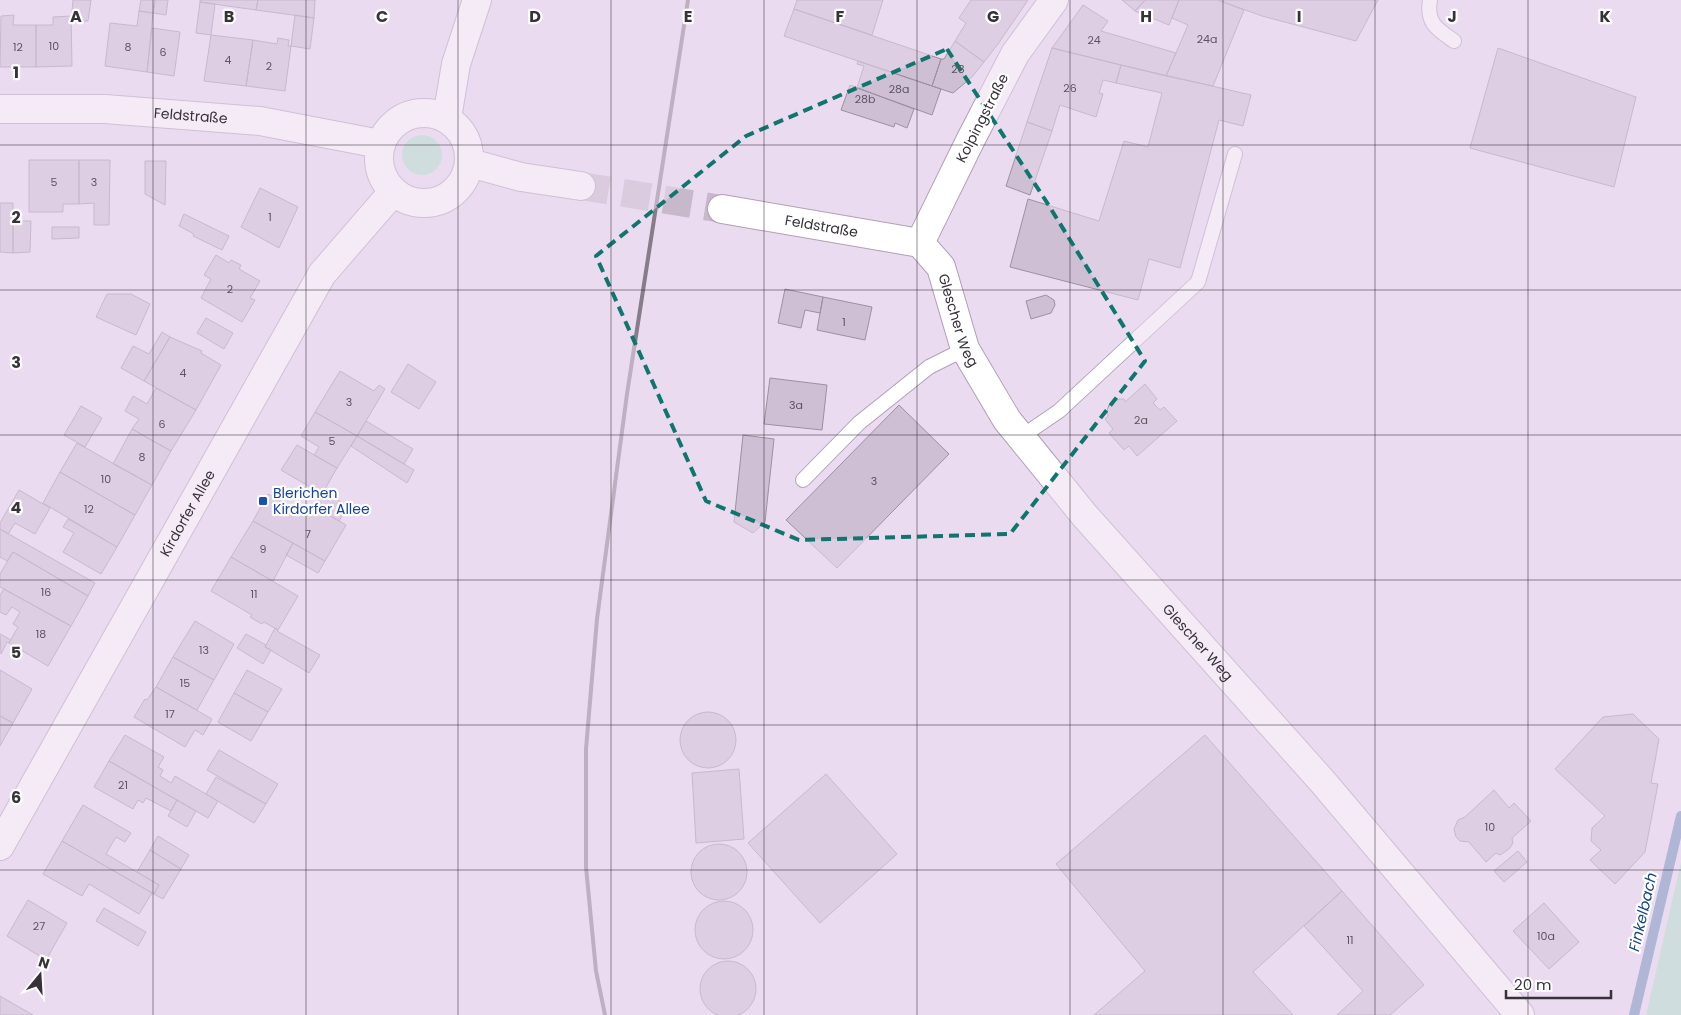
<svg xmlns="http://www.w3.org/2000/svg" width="1681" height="1015" font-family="Poppins,sans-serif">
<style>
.green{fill:#aee1c8}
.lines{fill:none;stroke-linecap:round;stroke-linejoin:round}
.stream{stroke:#678ab5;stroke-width:10}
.building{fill:#cebfd4;stroke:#9e8fa3}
.street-tunnel{stroke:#c7b9cb;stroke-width:28;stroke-dasharray:28 14;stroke-linecap:butt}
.lane-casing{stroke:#afa0b4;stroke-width:16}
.street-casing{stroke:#afa0b4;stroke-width:30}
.secondary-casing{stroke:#afa0b4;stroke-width:30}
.lane{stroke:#fff;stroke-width:14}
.street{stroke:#fff;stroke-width:28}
.secondary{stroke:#fff;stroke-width:28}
.rail{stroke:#877c8a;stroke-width:4}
.marked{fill:none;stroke:#0f766e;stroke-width:4;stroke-dasharray:10 6;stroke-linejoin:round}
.grid{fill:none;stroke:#373139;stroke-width:1;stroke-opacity:0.55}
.transit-dot{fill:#1a4fb4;stroke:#fff;stroke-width:2}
.labels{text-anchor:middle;stroke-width:4.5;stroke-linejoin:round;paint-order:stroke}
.number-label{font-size:11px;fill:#5d5460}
.street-label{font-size:14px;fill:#373139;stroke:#fff}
.transit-label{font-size:14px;fill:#164399;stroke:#fff;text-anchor:start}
.water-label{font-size:15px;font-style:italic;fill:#16467e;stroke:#fff}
.grid-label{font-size:16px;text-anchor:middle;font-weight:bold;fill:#373139;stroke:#fff;stroke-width:4.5;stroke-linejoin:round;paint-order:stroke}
</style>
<rect width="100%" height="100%" fill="#ebdbf0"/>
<!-- green -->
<path class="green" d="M402 155a20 20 0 1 1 40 0a20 20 0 1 1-40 0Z
M1681 862V1015H1646Z"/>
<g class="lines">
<!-- stream -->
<path class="stream" d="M1634 1015 1681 816"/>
</g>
<!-- building -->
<path class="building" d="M73 0H91L88 21 71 22Z
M141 0H155L153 13 139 11Z
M155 0H168L166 15 153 13Z
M200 0H258L256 10 200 2Z
M258 0H315L314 18 256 10Z
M797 0H883L872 35 794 9Z
M971 0H1028L998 44 984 62 955 41 966 23 959 18Z
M1122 0H1145L1135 11Z
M1145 0H1179L1169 25 1135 11Z
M1179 0H1218L1244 10 1213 86 1166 76 1188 25 1172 18Z
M1218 0H1378L1356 41 1262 16Z
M200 2 215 4 211 35 196 33Z
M1083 5 1108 21 1101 31 1176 53 1166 76 1052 48Z
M794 9 941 59 932 86 784 36Z
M139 11 153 13 147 72 105 66 110 23 137 26Z
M14 15 13 25H36V67H0L1 16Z
M295 15 314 18 310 49 291 46Z
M71 16 72 66 36 67V25H53V17Z
M152 28 180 32 174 76 147 72Z
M211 35 253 40 246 86 204 81Z
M278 38 289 40 288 46H291L285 91 246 86 253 40 277 44Z
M955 41 984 62 972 77 953 93 932 86 941 59H944Z
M1052 48 1121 65 1116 83 1103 80 1099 93 1103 94 1096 117 1060 105 1052 131 1027 122Z
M1498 48 1636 97 1614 187 1470 148Z
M858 61 941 89 932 115 857 88 864 66 857 64Z
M1121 65 1251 95 1243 126 1219 120 1180 268 1149 259 1138 300 1010 267 1028 199 1099 221 1124 141 1148 147 1162 93 1116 83Z
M850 85 914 109 907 128 895 123 894 127 841 110Z
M1027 122 1052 131 1030 195 1006 186Z
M29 160H79V204H63V212H29Z
M79 160H110L109 225H94V203L79 204Z
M145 161H166L165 205 145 194Z
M260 188 298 207 279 248 241 227Z
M0 203H13V253L0 252Z
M184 214 229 236 222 250 193 236 194 234 179 226Z
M13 221H31L30 252 13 253Z
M52 227H79V238L52 239Z
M216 255 229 263 231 260 241 265 239 269 260 281 250 298 255 300 242 322 201 298 211 279 204 275Z
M785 289 823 297 820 313 805 310 801 328 778 323Z
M107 294H131L150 304 136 335 96 317Z
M1046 295 1054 300 1055 305 1051 313 1031 319 1026 301Z
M823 297 872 307 865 340 817 330Z
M206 318 233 333 224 349 197 333Z
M162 332 170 337 144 381 121 368 133 346 149 354Z
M170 337 202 351 201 353 221 365 196 410 144 381Z
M408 364 436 382 419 409 391 392Z
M340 371 374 391 379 385 385 389 357 436 315 412Z
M770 378 827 385 822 430 764 424Z
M1145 384 1157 399 1153 403 1160 410 1164 407 1177 421 1137 456 1129 446 1124 450 1109 433 1113 429 1105 419 1108 416 1107 411 1109 405 1119 399H1124L1125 402Z
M156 388 196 410 171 451 132 429 139 419 125 411 133 396 147 404Z
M899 405 949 454 837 568 786 520Z
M81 406 102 418 85 447 64 435Z
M315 412 357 436 337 468 314 455 319 447 301 436Z
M366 421 413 449 404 464 357 436Z
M132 429 171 451 152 485 113 464Z
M743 435 774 439 765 522 753 533 734 522Z
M357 436 414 470 407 483 351 446Z
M77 443 152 485 135 515 60 472Z
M297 445 337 468 322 494 281 470Z
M60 472 135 515 117 547 43 503Z
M19 490 50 508 35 534 15 523 8 534 0 529V523Z
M323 491 348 506 339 521 314 507Z
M268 494 306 516 312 505 346 525 325 561 253 521Z
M68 519 117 547 101 574 63 552 74 533 63 527Z
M253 521 293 543 273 581 231 557Z
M0 529 95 583 88 596 13 552 7 561 0 557Z
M293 543 325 561 318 573 286 555Z
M13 552 88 596 71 626 0 587V574Z
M231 557 298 596 278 630 264 622 262 624 250 617 252 615 211 591Z
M4 589 71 626 48 666 9 643 18 627 13 624 20 612 12 607 6 615 0 612V595Z
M195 621 234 644 214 680 173 657Z
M275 628 278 630 277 631 320 655 309 673 265 647Z
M0 634 11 640 9 643 7 642 1 654Z
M246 634 266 645 265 647 271 650 263 664 237 648Z
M173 657 214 680 197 710 156 687Z
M0 670 32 689 13 723 0 716Z
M247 670 282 689 268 712 234 693Z
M156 687 212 719 203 735 195 730 185 747 134 717 145 699 147 700Z
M234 693 268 712 251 741 218 722Z
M680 740a28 28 0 1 1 56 0a28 28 0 1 1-56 0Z
M1633 714 1659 739 1651 783 1658 784 1645 852 1615 884 1590 860 1601 850 1591 841 1592 828 1605 816 1555 769 1603 717Z
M0 716 13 723 0 746Z
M125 735 164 757 158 767 163 770 160 776 171 783 175 776 218 801 208 818 109 761Z
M1205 735 1342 891 1253 972 1293 1015H1094L1145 971 1056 864Z
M219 750 278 784 266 804 207 770Z
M109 761 177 800 171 811 146 798 143 803 138 800 133 809 94 787Z
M739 769 744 839 696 843 692 773Z
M826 774 897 854 820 923 748 843Z
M216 777 266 804 254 823 206 794Z
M1494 790 1509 808 1514 803 1531 821 1512 838 1513 843 1509 849 1500 855 1496 853 1486 862 1469 842 1460 841 1456 837 1454 829 1458 820 1465 817Z
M177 800 196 811 187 827 168 816Z
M83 805 131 833 125 842 116 837 106 854 159 885 154 894 62 841Z
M158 836 189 855 181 869 150 850Z
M62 841 152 893 139 914 89 884 82 896 43 874Z
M691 872a28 28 0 1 1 56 0a28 28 0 1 1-56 0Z
M150 850 181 869 163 899 154 894 159 885 137 872Z
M1518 851 1527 862 1504 882 1494 871Z
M1342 891 1424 985 1390 1015H1337L1363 991 1304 926Z
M28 900 67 923 46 960 7 936Z
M695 930a29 29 0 1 1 58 0a29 29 0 1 1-58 0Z
M1544 903 1579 942 1549 969 1513 931Z
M104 908 146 932 138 946 96 921Z
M700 989a28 28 0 1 1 56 0a28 28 0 1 1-56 0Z
M0 996 33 1015H0Z"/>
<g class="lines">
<!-- street-tunnel -->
<path class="street-tunnel" d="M581 186 722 209"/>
<!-- lane casing -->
<g class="lane-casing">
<path id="lane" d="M1430 0C1426 23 1437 29 1454 41
M1021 437 1059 411 1198 282 1235 154
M803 480 859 423 929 367 965 349"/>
</g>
<!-- street casing -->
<g class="street-casing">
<g id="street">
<path id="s1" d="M0 109H105L260 121 380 144"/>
<circle cx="424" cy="158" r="45"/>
<path d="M447 118 456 64 477 0"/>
<path d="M470 163 521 177 581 186"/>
<path id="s2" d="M722 209 920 243"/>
<path id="s3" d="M0 846 322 274 393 192"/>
</g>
</g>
<!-- secondary casing -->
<g class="secondary-casing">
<g id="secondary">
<path id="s4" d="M1054 0 1015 54 970 141 920 243 941 267 965 349 1007 420 1085 516 1322 781 1520 1015"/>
</g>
</g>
<!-- lane -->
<use href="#lane" class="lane"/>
<!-- street -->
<use href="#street" class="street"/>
<!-- secondary -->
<use href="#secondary" class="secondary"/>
<!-- rail -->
<path class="rail" d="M605 1015 596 971 586 867V749L597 619 627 394 688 0"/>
</g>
<!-- marked area -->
<path d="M0 0H1681V1015H0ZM947 49 1046 201 1145 361 1010 534 799 540 706 501 596 256 746 136Z" fill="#ebdbf0" fill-opacity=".55" fill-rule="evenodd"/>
<path class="marked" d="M947 49 1046 201 1145 361 1010 534 799 540 706 501 596 256 746 136Z"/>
<!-- grid -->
<path class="grid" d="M153 0V1015M306 0V1015M458 0V1015M611 0V1015M764 0V1015M917 0V1015M1070 0V1015M1223 0V1015M1375 0V1015M1528 0V1015M0 145H1681M0 290H1681M0 435H1681M0 580H1681M0 725H1681M0 870H1681"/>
<!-- markers -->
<rect class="transit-dot" x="258" y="496" width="10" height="10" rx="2.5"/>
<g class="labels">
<!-- number labels -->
<g class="number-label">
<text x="1207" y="43">24a</text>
<text x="1094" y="44">24</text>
<text x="54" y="50">10</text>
<text x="18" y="51">12</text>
<text x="128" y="51">8</text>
<text x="163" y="56">6</text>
<text x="228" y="64">4</text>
<text x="269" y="70">2</text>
<text x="958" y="73">28</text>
<text x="1070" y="92">26</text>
<text x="899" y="93">28a</text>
<text x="865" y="103">28b</text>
<text x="54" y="186">5</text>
<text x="94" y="186">3</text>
<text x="270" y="221">1</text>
<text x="230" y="293">2</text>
<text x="844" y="326">1</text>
<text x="183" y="377">4</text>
<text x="349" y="406">3</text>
<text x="796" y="409">3a</text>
<text x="1141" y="424">2a</text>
<text x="162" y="428">6</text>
<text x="332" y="445">5</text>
<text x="142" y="461">8</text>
<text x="106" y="483">10</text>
<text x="874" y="485">3</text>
<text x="89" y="513">12</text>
<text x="308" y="538">7</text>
<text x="263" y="553">9</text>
<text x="46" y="596">16</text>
<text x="254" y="598">11</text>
<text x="41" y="638">18</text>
<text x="204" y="654">13</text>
<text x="185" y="687">15</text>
<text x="170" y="718">17</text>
<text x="123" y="789">21</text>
<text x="1490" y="831">10</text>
<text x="39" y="930">27</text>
<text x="1546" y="940">10a</text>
<text x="1350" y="944">11</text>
</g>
<!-- street labels -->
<g class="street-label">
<text dy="5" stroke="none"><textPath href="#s1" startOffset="191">Feldstraße</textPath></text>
<text transform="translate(982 118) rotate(-63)" y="5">Kolpingstraße</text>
<text dy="5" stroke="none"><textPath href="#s2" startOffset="101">Feldstraße</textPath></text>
<text dy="5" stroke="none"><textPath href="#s4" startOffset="366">Glescher Weg</textPath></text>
<text dy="5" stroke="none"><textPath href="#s3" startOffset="382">Kirdorfer Allee</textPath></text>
<text dy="5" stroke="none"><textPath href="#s4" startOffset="771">Glescher Weg</textPath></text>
</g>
<!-- transit labels -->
<g class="transit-label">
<text x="273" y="498">Blerichen<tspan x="273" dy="16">Kirdorfer Allee</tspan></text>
</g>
<!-- water labels -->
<g class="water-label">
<text transform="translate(1643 912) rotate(-77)" y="5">Finkelbach</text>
</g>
</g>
<g class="grid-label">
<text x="76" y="22">A</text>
<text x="229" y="22">B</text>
<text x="382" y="22">C</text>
<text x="535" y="22">D</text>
<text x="688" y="22">E</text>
<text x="840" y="22">F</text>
<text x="993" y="22">G</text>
<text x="1146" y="22">H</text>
<text x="1299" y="22">I</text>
<text x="1452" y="22">J</text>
<text x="1605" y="22">K</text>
<text x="16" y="78">1</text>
<text x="16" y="223">2</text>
<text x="16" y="368">3</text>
<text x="16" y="513">4</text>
<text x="16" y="658">5</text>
<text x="16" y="803">6</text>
</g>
<!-- north arrow -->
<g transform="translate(40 975) rotate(18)" stroke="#ffffff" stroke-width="4" paint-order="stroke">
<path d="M0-4L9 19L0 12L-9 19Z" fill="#373139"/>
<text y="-8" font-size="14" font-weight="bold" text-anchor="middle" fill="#373139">N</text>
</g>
<!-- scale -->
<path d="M1506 990v8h105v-8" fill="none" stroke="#373139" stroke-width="2.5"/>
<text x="1514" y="990" font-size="15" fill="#373139" stroke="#ffffff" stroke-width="4" paint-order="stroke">20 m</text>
</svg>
